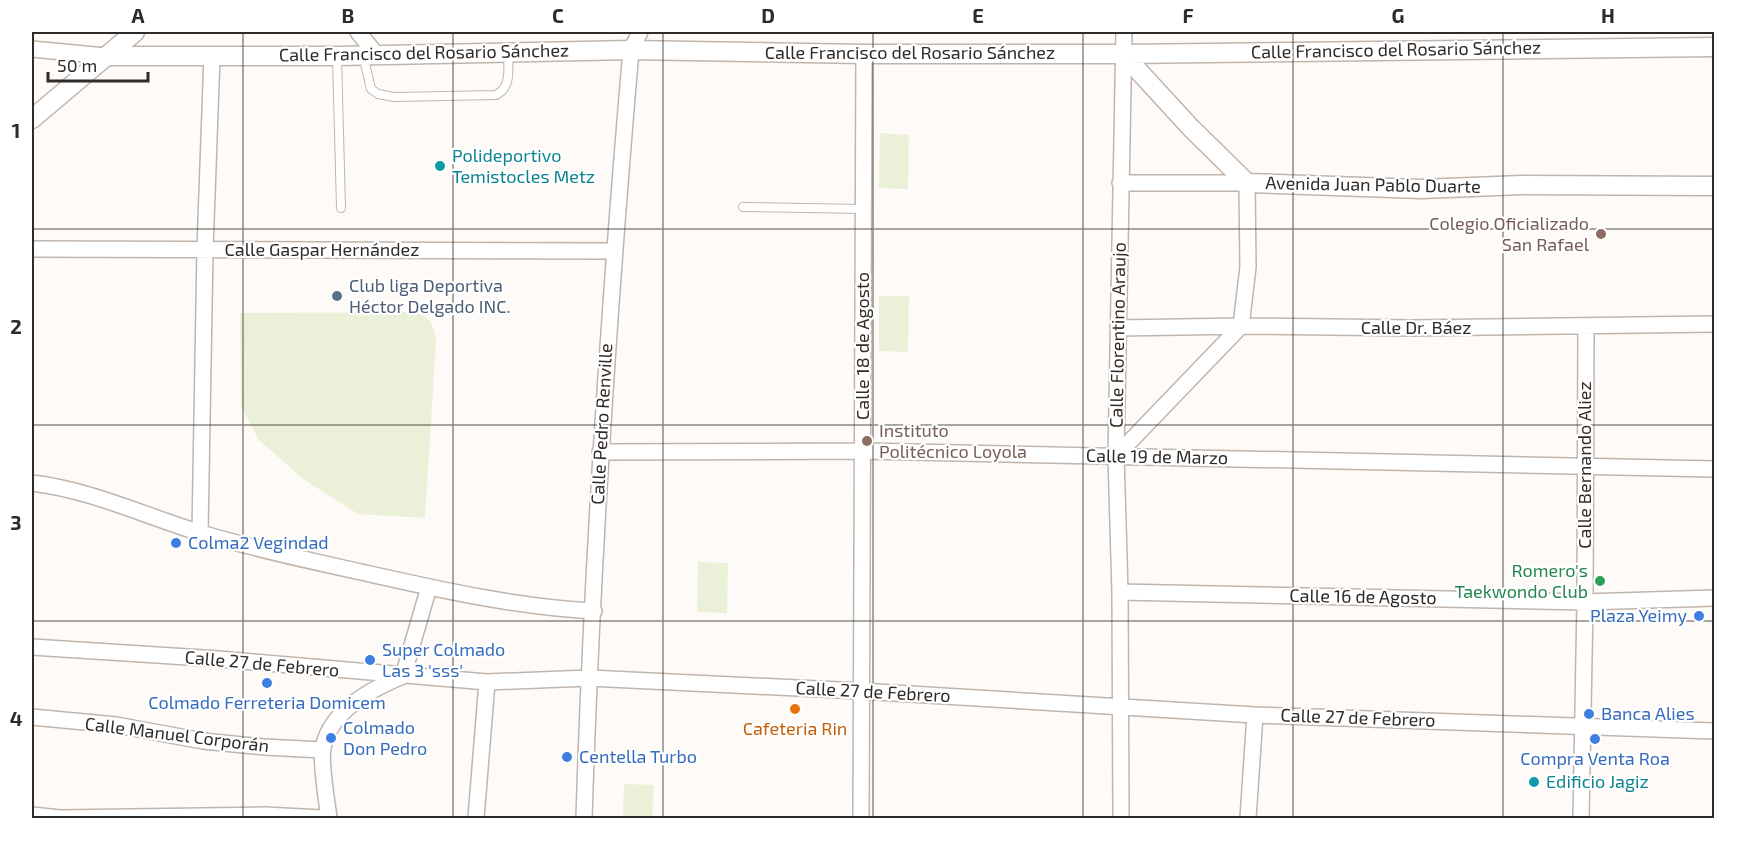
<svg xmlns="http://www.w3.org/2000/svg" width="1746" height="850" font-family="'Exo 2',sans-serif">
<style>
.green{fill:#eaf1d8}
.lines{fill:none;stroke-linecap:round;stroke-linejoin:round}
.service-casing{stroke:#bfb5ad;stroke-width:10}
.minor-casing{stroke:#bfb5ad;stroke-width:18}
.tertiary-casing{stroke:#bfb5ad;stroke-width:21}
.service{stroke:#fff;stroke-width:8}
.minor{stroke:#fff;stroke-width:15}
.tertiary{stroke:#fff;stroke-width:18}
.grid{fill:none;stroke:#2f2b28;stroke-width:1.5;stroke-opacity:0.55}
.culture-dot{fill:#0f9aa8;stroke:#fff;stroke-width:2}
.education-dot{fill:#8d6e63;stroke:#fff;stroke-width:2}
.service-dot{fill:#5c6f8a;stroke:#fff;stroke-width:2}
.shop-dot{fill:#3f7fe0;stroke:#fff;stroke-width:2}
.leisure-dot{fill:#2e9e5b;stroke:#fff;stroke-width:2}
.food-dot{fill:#e8710a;stroke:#fff;stroke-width:2}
.labels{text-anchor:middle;stroke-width:4.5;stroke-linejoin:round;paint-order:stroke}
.street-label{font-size:18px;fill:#2f2b28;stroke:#fff}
.culture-label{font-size:18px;fill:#0d838f;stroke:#fff;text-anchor:start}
.education-label{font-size:18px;fill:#785e54;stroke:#fff;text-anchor:end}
.service-label{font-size:18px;fill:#4e5e75;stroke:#fff;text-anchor:start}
.shop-label{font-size:18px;fill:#366cbe;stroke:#fff;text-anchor:start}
.leisure-label{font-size:18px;fill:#27864d;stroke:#fff;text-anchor:end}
.food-label{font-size:18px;fill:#c56008;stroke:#fff}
.neatline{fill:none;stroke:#2f2b28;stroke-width:2}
.grid-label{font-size:20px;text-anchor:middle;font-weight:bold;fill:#2f2b28}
</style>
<rect width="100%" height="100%" fill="#fefaf7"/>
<!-- green -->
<path class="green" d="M880 133 909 135 908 189 879 188Z
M879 296H909L908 352 879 351Z
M413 312C430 316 434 324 436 341L425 518 358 514 303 479 258 439 241 406 240 313Z
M698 562 728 563 727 613 697 612Z
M624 784 654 785 652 818H623Z"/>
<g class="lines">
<!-- service casing -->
<g class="service-casing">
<path id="service" d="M363 55 371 89 378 94 394 97 496 95C512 87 508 68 508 52
M337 57 341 208
M743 207 863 209"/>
</g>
<!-- minor casing -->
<g class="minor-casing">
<path id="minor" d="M358 32 376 54
M32 49 105 56
M32 249 613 251
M1118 328 1241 326 1412 328 1714 324
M600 452 863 451 1714 469
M1116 456 1241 326 1248 267 1247 183H1120
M32 483C91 490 145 516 201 533 254 549 307 560 361 572 437 589 515 607 594 611
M200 533 205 249 212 56
M1120 592 1585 602 1714 598
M32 647 219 659 487 682 589 678 860 691 1255 715 1714 731
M32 717 116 725 203 741 264 747 323 750
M32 815 60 818 265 815 321 818
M329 818C327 802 320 763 323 748 330 711 371 689 403 676L429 587
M476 818 487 682
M584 818C592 562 609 306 631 50L640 32
M861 818 864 54
M1121 818 1120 592 1116 456 1124 32
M1248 818 1255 715
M1581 818 1585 602 1586 327"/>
</g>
<!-- tertiary casing -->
<g class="tertiary-casing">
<path id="tertiary" d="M1123 54 1191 128 1247 183 1421 189 1522 185 1714 186
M105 56H337L631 50 864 54H1123L1714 47
M32 119 135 32"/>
</g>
<!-- service -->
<use href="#service" class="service"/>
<!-- minor -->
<use href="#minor" class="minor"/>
<!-- tertiary -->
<use href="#tertiary" class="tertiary"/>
</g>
<!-- grid -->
<path class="grid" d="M243 32V818M453 32V818M663 32V818M873 32V818M1083 32V818M1293 32V818M1503 32V818M32 229H1714M32 425H1714M32 621H1714"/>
<!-- markers -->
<g class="culture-dot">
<circle cx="440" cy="166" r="6"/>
<circle cx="1534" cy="782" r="6"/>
</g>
<g class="education-dot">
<circle cx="1601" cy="234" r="6"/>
<circle cx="867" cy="441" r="6"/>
</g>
<circle class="service-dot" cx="337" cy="296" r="6"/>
<g class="shop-dot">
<circle cx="176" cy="543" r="6"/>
<circle cx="1699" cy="616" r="6"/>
<circle cx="370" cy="660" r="6"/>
<circle cx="267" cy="683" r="6"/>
<circle cx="1589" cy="714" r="6"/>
<circle cx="331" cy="738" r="6"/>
<circle cx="1595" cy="739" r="6"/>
<circle cx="567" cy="757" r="6"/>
</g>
<circle class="leisure-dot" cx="1600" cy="581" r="6"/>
<circle class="food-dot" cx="795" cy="709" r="6"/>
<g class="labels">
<!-- street labels -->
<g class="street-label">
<text transform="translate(1396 50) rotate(-1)" y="6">Calle Francisco del Rosario Sánchez</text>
<text transform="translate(424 53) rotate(-1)" y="6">Calle Francisco del Rosario Sánchez</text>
<text x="910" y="59">Calle Francisco del Rosario Sánchez</text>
<text transform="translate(1373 185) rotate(1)" y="6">Avenida Juan Pablo Duarte</text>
<text x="322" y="256">Calle Gaspar Hernández</text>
<text x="1416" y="334">Calle Dr. Báez</text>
<text transform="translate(1118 335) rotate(-89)" y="6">Calle Florentino Araujo</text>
<text transform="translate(863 346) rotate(-90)" y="6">Calle 18 de Agosto</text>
<text transform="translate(602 424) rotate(-87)" y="6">Calle Pedro Renville</text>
<text transform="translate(1157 457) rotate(1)" y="6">Calle 19 de Marzo</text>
<text transform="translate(1585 465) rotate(-90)" y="6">Calle Bernando Aliez</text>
<text transform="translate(1363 597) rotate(1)" y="6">Calle 16 de Agosto</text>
<text transform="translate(262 664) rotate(5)" y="6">Calle 27 de Febrero</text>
<text transform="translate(873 692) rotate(3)" y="6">Calle 27 de Febrero</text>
<text transform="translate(1358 718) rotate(2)" y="6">Calle 27 de Febrero</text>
<text transform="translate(177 735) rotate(7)" y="6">Calle Manuel Corporán</text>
</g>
<!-- culture labels -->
<g class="culture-label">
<text x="452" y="162">Polideportivo<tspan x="452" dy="21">Temistocles Metz</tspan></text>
<text x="1546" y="788">Edificio Jagiz</text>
</g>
<!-- education labels -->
<g class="education-label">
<text x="1589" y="230">Colegio Oficializado<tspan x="1589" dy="21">San Rafael</tspan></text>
<text x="879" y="437" text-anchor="start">Instituto<tspan x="879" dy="21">Politécnico Loyola</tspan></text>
</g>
<!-- service labels -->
<g class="service-label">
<text x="349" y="292">Club liga Deportiva<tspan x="349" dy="21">Héctor Delgado INC.</tspan></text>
</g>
<!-- shop labels -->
<g class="shop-label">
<text x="188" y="549">Colma2 Vegindad</text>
<text x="1687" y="622" text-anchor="end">Plaza Yeimy</text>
<text x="382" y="656">Super Colmado<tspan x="382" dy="21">Las 3 'sss'</tspan></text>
<text x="267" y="709" text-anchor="middle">Colmado Ferreteria Domicem</text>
<text x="1601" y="720">Banca Alies</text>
<text x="343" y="734">Colmado<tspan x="343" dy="21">Don Pedro</tspan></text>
<text x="579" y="763">Centella Turbo</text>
<text x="1595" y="765" text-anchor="middle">Compra Venta Roa</text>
</g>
<!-- leisure labels -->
<g class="leisure-label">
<text x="1588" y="577">Romero's<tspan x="1588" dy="21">Taekwondo Club</tspan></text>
</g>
<!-- food labels -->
<g class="food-label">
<text x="795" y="735">Cafeteria Rin</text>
</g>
</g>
<!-- border -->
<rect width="1746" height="850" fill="none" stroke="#ffffff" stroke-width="66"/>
<!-- scale -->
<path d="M48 72v9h100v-9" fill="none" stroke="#2f2b28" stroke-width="3"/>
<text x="57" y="72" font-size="18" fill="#2f2b28" stroke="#ffffff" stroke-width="4.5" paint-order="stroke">50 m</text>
<rect x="33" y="33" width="1680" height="784" class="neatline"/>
<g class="grid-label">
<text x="138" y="23">A</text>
<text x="348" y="23">B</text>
<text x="558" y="23">C</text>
<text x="768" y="23">D</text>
<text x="978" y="23">E</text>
<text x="1188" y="23">F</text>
<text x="1398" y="23">G</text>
<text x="1608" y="23">H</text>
<text x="16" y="138">1</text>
<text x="16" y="334">2</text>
<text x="16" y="530">3</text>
<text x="16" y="726">4</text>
</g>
</svg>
